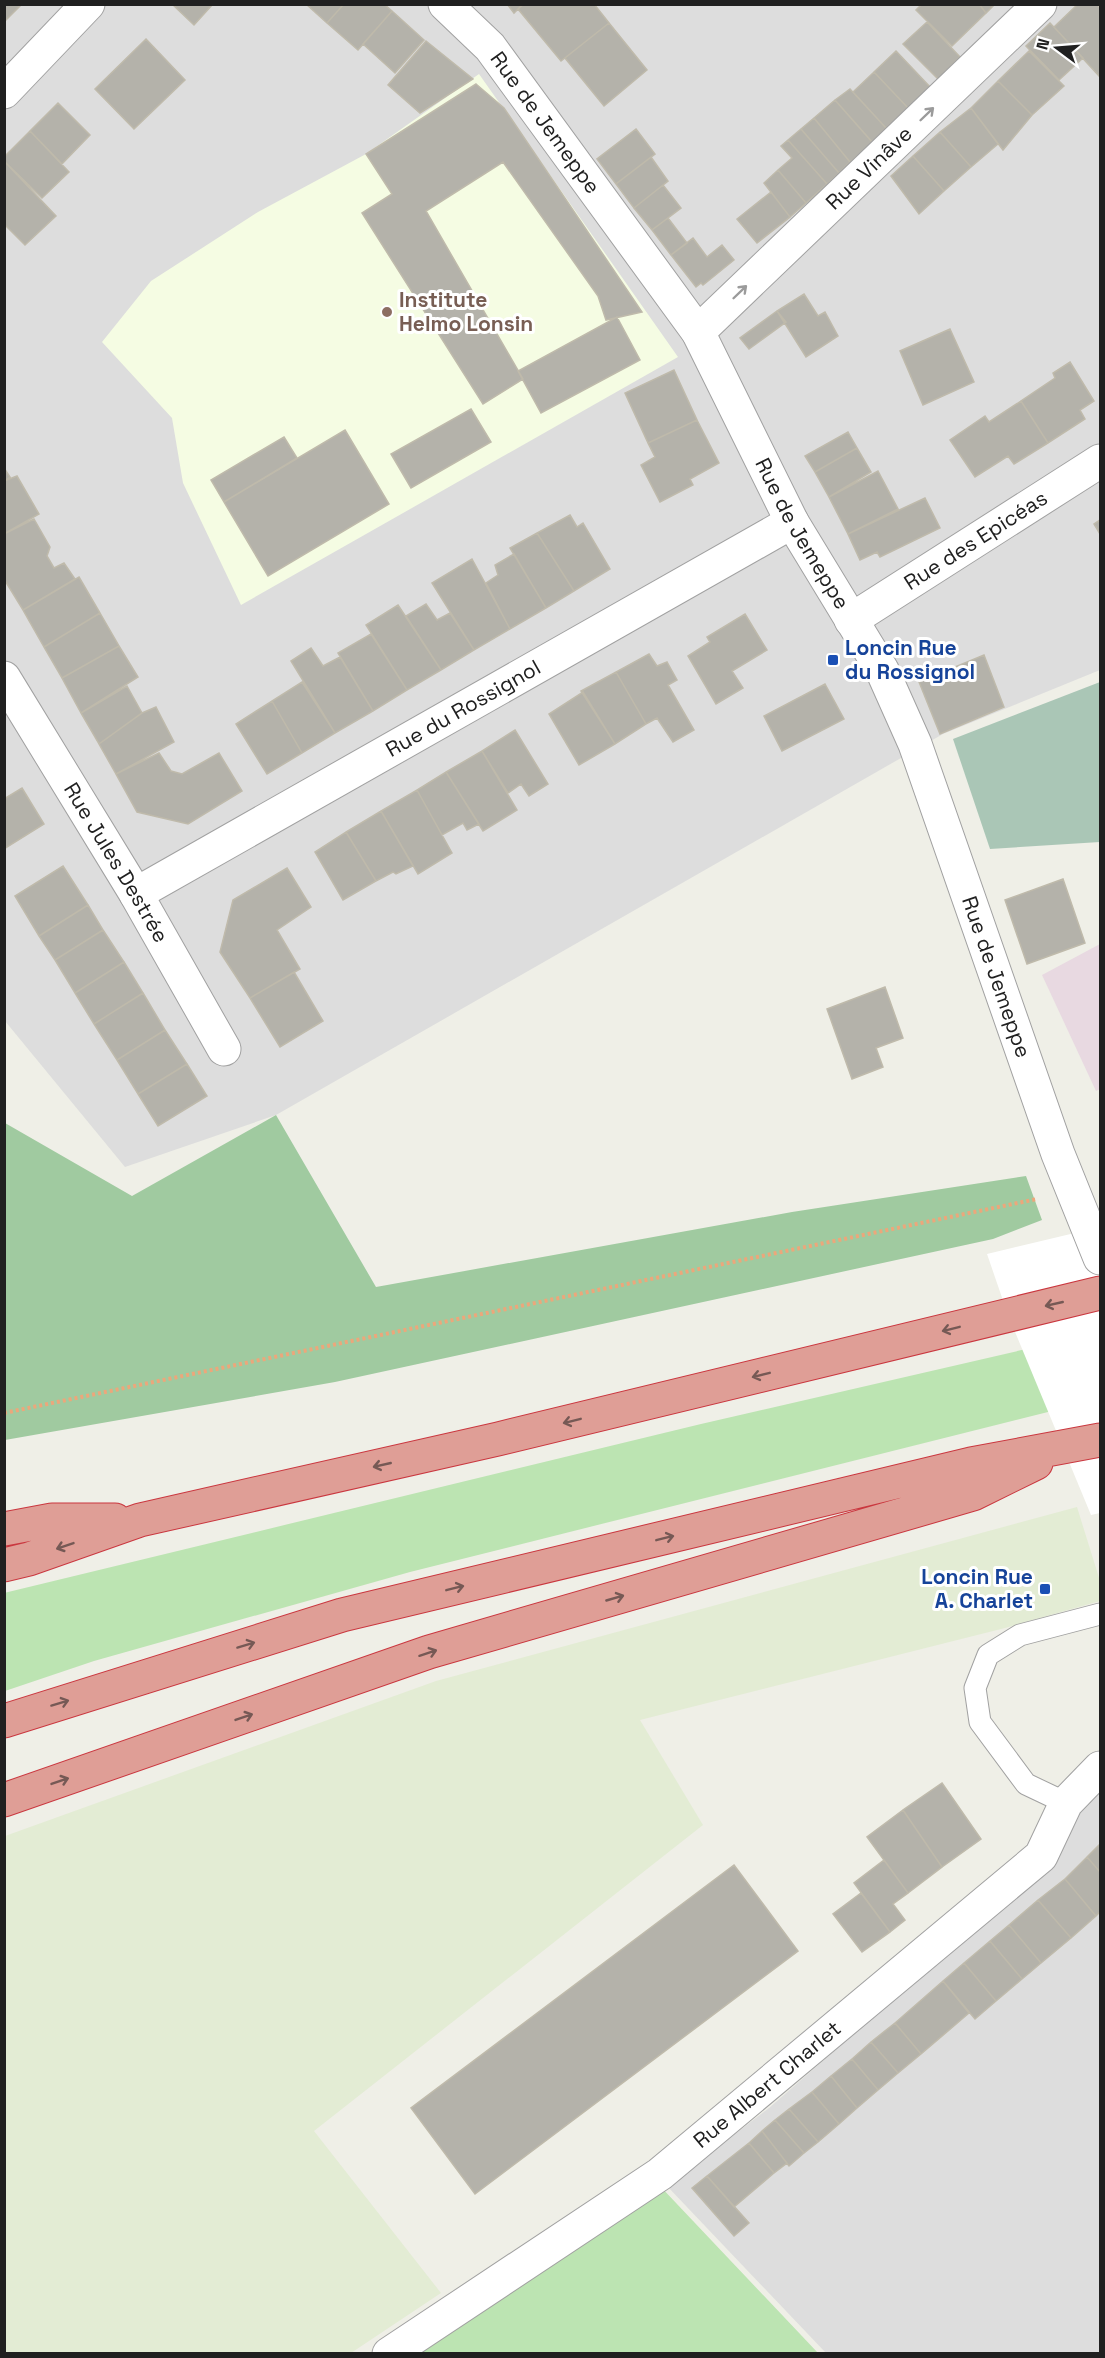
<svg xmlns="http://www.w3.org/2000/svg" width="1105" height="2358" font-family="'Space Grotesk',sans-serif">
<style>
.residential{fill:#ddd}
.industrial{fill:#e8d9e1}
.education{fill:#f5fce3}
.farmland{fill:#e3ecd4}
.grass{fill:#bce4b2}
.forest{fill:#a0caa0}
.cemetery{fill:#aac6b6}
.pier{fill:#fff}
.building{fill:#b4b2aa;stroke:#bfbaab;stroke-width:1.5}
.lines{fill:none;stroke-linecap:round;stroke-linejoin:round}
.service-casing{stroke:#a1a1a1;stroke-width:23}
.minor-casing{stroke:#a1a1a1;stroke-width:35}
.tertiary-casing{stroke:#a1a1a1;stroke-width:35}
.motorway-casing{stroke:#ca373f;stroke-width:35}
.path{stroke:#eca77b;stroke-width:4;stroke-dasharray:3 3;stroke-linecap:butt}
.service{stroke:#fff;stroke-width:21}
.minor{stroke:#fff;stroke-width:33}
.tertiary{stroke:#fff;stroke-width:33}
.motorway{stroke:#df9e96;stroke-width:33}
.oneway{stroke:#9b9b9b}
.oneway2{stroke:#765955}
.education-dot{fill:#8d6e63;stroke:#fff;stroke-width:2}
.transit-dot{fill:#1a4fb4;stroke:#fff;stroke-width:2}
.labels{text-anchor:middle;stroke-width:6;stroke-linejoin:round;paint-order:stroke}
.street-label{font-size:21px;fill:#202020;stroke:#fff}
.education-label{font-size:21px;font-weight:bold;fill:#785e54;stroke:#fff;text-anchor:start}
.transit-label{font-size:21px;font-weight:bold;fill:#164399;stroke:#fff;text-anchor:start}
</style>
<rect width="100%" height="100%" fill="#efefe7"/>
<!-- residential -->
<path class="residential" d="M4 5H1100V670L943 734 276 1115 125 1167 5 1021Z
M1100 1779V2353H826L667 2186 769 2108 1054 1859 1073 1809Z"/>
<!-- industrial -->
<path class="industrial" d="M1100 944V1089L1096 1091 1042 975Z"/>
<!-- education -->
<path class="education" d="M479 74 678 357 241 605 183 483 172 418 102 342 151 281 258 212 366 154Z"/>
<!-- farmland -->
<path class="farmland" d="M1077 1507 1100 1581V1601L1005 1628 640 1720 703 1825 314 2131 441 2293 351 2353H5V1836L436 1681Z"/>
<!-- grass -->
<path class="grass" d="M1100 1332V1399L410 1572 94 1661 5 1691 4 1593 701 1424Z
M659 2185 818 2353 407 2354Z"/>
<!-- forest -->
<path class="forest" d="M276 1115 376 1287 792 1212 1026 1176 1042 1220 993 1239 335 1382 5 1440V1123L132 1196Z"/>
<!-- cemetery -->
<path class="cemetery" d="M1100 682V842L990 849 953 739Z"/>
<!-- pier -->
<path class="pier" d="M1100 1227V1513L1091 1515 1008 1315 987 1254Z"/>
<!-- building -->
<path class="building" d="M4 4H22L4 22Z
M172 4H213L194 25Z
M306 4H344L327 23Z
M344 4H384L392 11 358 50 327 23Z
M507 4H523L514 13Z
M524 4H594L609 23 561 61 518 9Z
M922 4H979L986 13 952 46 916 10Z
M979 4H995L986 13Z
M1078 4H1097L1100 8V77L1054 27Z
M392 11 424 40 395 73 363 44Z
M927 22 960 57 938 79 903 44Z
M609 23 647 70 604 106 565 58Z
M1050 23 1083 58 1059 80 1026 46Z
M146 39 185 80 134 129 95 89Z
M426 41 473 79 420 113 388 85Z
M896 51 931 88 908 108 874 72Z
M1029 51 1064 86 1032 115 998 81Z
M874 72 908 108 886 128 853 92Z
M998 81 1032 115 1003 150 971 108Z
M476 84 504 108 642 312 606 320 598 296 503 162 426 211 523 379 483 404 362 213 392 194 366 154Z
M850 89 886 128 873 143 835 100Z
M835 100 873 143 850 162 814 118Z
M58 103 90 135 62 164 30 131Z
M971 108 998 144 971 167 940 132Z
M814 118 850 162 839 173 801 129Z
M636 129 655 154 616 184 597 159Z
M801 129 839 173 827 184 788 140Z
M30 131 69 172 42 198 4 161V157Z
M940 132 971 167 944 191 913 156Z
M788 140 827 184 806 203 778 170 792 158 781 146Z
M913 156 944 191 919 214 891 176Z
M651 157 668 181 634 208 616 184Z
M4 161 56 216 25 245 4 224Z
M778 170 806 203 790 217 764 183Z
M663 185 681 208 652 230 634 208Z
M771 192 790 217 757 243 737 219Z
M668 218 687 243 671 255 652 230Z
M693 238 707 257 722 245 734 260 703 285 701 283 696 287 671 255Z
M804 294 818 316 825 312 838 336 806 357 777 311Z
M777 311 786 322 749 349 740 338Z
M617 317 640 360 541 413 518 371Z
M950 329 974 382 923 405 900 351Z
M1070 362 1094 401 1080 410 1085 419 1048 443 1021 401 1055 378 1053 373Z
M674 370 697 420 648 443 625 393Z
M1021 401 1048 443 1014 464 1008 456 975 477 950 440 985 416 989 422Z
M471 409 491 442 411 488 391 454Z
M697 420 719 463 690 479 693 485 660 502 641 465 655 457 648 443Z
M345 430 389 504 268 576 224 502Z
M848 432 857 448 815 472 805 456Z
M284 437 297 458 224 502 211 480Z
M857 448 871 472 829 497 815 472Z
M4 468 10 477 4 481Z
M878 471 898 509 848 534 829 497Z
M17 476 39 514 4 534V481Z
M925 498 940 528 880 557 877 552 860 560 848 534Z
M570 515 577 527 583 523 610 569 574 591 537 533Z
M34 519 50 547 47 556 54 568 64 563 75 579 23 610 4 579V534Z
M1100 520V534L1094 524Z
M537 533 574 591 546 608 510 548Z
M514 554 546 608 510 629 486 583 498 575 495 565Z
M472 559 510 629 474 650 432 583Z
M79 577 100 613 44 647 23 610Z
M426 604 437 620 450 613 474 650 441 670 406 616Z
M398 605 441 670 407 690 366 625Z
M100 613 119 646 62 678 44 647Z
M745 614 767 650 732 671 743 688 716 704 688 656 710 642 707 637Z
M371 634 407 690 373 711 338 653Z
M119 646 138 677 81 713 62 678Z
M311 648 323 666 340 657 373 711 335 733 291 661Z
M649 654 657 666 667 662 677 680 668 685 694 730 673 742 657 718 646 724 616 672Z
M984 655 1004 707 940 734 919 682Z
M616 672 646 724 615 744 581 691Z
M302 682 335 733 302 753 272 701Z
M825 684 844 719 782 751 764 716Z
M127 686 142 713 99 744 81 713Z
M583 692 615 744 579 765 549 714Z
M272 701 302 753 267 774 236 724Z
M156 707 174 742 116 774 99 744 142 713Z
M515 730 548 784 529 796 521 784 508 793 482 751Z
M482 751 517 810 483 831 446 772Z
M159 753 171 771 182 774 219 753 242 791 188 824 137 812 116 774Z
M446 772 479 824 467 830 463 823 442 835 417 790Z
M22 788 44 824 4 849V799Z
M417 790 452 853 418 874 381 811Z
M381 811 413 866 396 874 393 872 376 881 346 832Z
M346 832 376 881 343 900 315 852Z
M63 866 88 905 39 936 15 896Z
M287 868 311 907 277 930 300 969 250 998 220 952 233 900Z
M1063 879 1085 943 1027 964 1005 900Z
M88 905 103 930 55 960 39 936Z
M103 930 124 962 75 993 55 960Z
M124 962 143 993 94 1024 75 993Z
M294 972 323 1021 280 1047 250 998Z
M885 987 903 1038 876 1048 883 1067 852 1079 827 1009Z
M143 993 165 1030 117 1060 94 1024Z
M165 1030 187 1064 138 1094 117 1060Z
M187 1064 207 1096 158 1126 138 1094Z
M942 1783 981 1839 942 1867 903 1810Z
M903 1810 942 1867 908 1893 867 1837Z
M1100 1844V1872L1087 1857Z
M1087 1857 1100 1872V1912L1096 1916 1065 1879Z
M884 1860 908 1893 893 1904 905 1920 890 1932 854 1883Z
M734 1865 798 1951 475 2194 411 2108Z
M1065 1879 1096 1916 1071 1938 1038 1900Z
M861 1893 890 1932 862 1952 833 1914Z
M1038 1900 1071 1938 1041 1963 1009 1925Z
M1009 1925 1041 1963 1022 1979 990 1941Z
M990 1941 1022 1979 996 2001 964 1963Z
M964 1963 996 2001 975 2019 943 1981Z
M943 1981 969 2013 921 2054 895 2023Z
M895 2023 921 2054 898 2073 871 2042Z
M871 2042 898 2073 878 2090 852 2059Z
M852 2059 878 2090 857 2108 831 2076Z
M831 2076 857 2108 839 2124 812 2092Z
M812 2092 839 2124 818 2142 789 2109Z
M789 2109 818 2142 804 2153 775 2120Z
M775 2120 804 2153 789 2166 762 2131Z
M762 2131 787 2163 774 2173 749 2143Z
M749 2143 774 2173 734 2207 707 2176Z
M707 2176 749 2223 734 2236 692 2188Z"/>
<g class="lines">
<!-- service casing -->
<g class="service-casing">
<path id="service" d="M1066 1803 1026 1784 980 1722 975 1688 988 1655 1020 1635 1100 1614"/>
</g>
<!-- minor casing -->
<g class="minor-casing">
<g id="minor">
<path d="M4 92 88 4"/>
<path id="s1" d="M698 332 1040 4"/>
<path id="s2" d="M851 620 1100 461"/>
<path id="s3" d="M4 678 136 894 224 1049"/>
<path id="s4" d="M136 894 792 522"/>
</g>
</g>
<!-- tertiary casing -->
<g class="tertiary-casing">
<g id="tertiary">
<path id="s5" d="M445 4 490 47 698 332 792 522 882 670 915 744 1058 1154 1100 1258"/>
<path id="s6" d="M389 2354 660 2174 1041 1856 1066 1803 1100 1768"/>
</g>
</g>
<!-- motorway casing -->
<g class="motorway-casing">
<path id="motorway" d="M4 1529 52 1520H115
M4 1565 29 1559 140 1520 498 1439 1100 1293
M4 1721 342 1615 971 1464 1100 1440
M4 1800 429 1652 973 1494 1036 1463"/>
</g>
<!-- path -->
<path class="path" d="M4 1413 1037 1199"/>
<!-- service -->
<use href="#service" class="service"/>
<!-- minor -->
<use href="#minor" class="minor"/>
<!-- tertiary -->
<use href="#tertiary" class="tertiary"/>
<!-- motorway -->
<use href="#motorway" class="motorway"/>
</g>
<!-- one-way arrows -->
<defs><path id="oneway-shaft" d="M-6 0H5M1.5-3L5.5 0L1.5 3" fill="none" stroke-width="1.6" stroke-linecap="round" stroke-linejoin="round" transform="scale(1.5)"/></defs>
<g class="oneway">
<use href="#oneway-shaft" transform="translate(927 114) rotate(-44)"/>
<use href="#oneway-shaft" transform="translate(740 292) rotate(-44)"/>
</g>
<g class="oneway2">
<use href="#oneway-shaft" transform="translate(1054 1304) rotate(167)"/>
<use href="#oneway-shaft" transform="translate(951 1329) rotate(166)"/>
<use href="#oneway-shaft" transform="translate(761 1375) rotate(166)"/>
<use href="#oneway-shaft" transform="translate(572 1421) rotate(166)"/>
<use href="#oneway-shaft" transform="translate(382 1465) rotate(167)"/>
<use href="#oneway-shaft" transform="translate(665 1538) rotate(-14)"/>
<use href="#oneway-shaft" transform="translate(65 1546) rotate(161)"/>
<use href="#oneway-shaft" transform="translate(455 1588) rotate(-14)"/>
<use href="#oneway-shaft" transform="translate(615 1598) rotate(-16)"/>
<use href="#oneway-shaft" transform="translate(246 1645) rotate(-17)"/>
<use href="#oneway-shaft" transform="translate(428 1653) rotate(-18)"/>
<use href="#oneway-shaft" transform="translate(60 1703) rotate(-17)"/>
<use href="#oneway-shaft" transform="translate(244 1717) rotate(-19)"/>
<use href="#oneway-shaft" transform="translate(60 1781) rotate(-19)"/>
</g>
<!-- markers -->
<circle class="education-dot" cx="387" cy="312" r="6"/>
<g class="transit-dot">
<rect x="827" y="654" width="12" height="12" rx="3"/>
<rect x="1039" y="1583" width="12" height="12" rx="3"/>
</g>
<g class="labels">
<!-- street labels -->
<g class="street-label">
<text dy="7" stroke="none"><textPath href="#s5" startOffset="156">Rue de Jemeppe</textPath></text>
<text dy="7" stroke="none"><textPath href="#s1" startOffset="237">Rue Vinâve</textPath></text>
<text dy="7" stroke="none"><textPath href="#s5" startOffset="642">Rue de Jemeppe</textPath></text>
<text dy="7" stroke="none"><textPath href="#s2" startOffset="148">Rue des Epicéas</textPath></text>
<text dy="7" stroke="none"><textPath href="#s4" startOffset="376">Rue du Rossignol</textPath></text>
<text dy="7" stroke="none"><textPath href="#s3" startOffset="216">Rue Jules Destrée</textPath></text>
<text dy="7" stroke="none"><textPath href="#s5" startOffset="1128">Rue de Jemeppe</textPath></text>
<text dy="7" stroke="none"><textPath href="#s6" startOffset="465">Rue Albert Charlet</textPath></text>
</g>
<!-- education labels -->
<g class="education-label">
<text x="399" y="307">Institute<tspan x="399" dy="24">Helmo Lonsin</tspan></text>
</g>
<!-- transit labels -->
<g class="transit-label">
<text x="845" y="655">Loncin Rue<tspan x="845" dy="24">du Rossignol</tspan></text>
<text x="1033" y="1584" text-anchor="end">Loncin Rue<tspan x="1033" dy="24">A. Charlet</tspan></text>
</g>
</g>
<!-- border -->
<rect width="1105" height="2358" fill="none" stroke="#202020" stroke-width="12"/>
<!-- north arrow -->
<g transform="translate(1057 48) rotate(286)" stroke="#ffffff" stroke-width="4.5" paint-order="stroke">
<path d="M0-4.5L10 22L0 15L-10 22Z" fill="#202020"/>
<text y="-9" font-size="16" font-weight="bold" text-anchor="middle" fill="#202020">N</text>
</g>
</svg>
